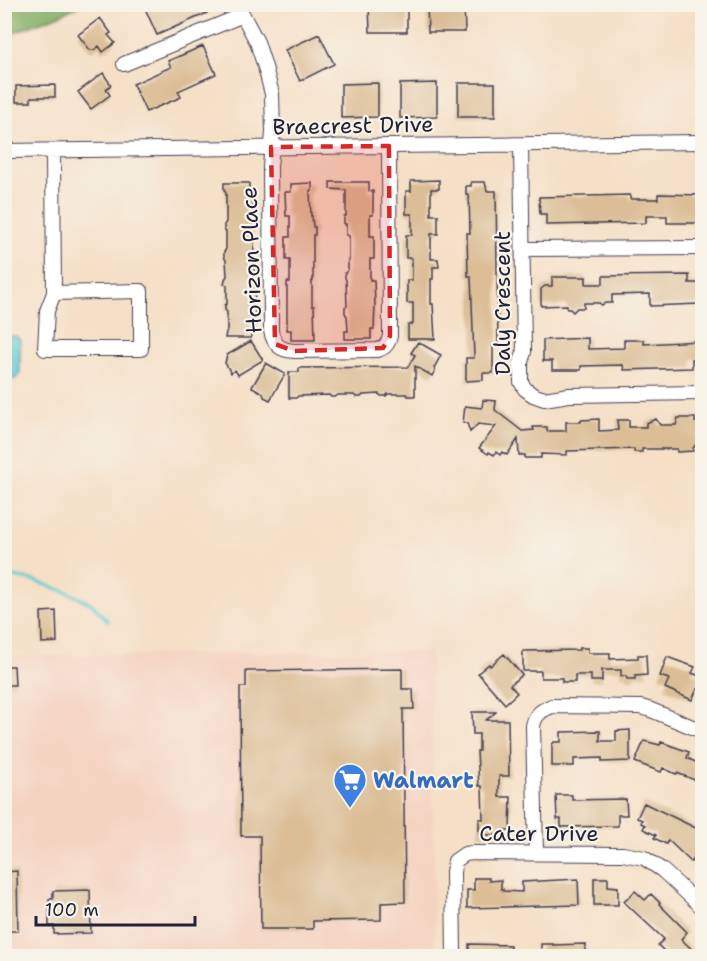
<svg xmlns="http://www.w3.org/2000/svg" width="707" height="961" font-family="'Shantell Sans',sans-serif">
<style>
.built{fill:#f5d3c1}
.forest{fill:#84ae66;stroke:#536850;stroke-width:1.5}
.water{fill:#5ecad5;stroke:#407688;stroke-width:1.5}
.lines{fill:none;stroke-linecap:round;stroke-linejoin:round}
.stream{stroke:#5ecad5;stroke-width:3}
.building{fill:#dbbd96}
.minor-casing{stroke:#423e50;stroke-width:16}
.minor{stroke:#fff;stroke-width:14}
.marked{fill:#d62828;fill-opacity:0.2;stroke:#d62828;stroke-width:4.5;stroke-dasharray:12 8;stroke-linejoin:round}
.labels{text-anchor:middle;stroke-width:4.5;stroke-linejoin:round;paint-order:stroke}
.street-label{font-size:22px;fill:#22223b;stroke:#f7f3e8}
.shop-label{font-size:22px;font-weight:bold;fill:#366cbe;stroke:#f7f3e8;text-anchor:start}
</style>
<rect width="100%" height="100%" fill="#f7f3e8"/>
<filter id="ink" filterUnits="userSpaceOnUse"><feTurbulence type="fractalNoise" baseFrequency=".0167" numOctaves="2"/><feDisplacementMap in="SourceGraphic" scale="12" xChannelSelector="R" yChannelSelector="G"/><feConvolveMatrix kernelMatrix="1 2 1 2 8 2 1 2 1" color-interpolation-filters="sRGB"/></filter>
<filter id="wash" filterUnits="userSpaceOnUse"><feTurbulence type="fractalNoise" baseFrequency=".008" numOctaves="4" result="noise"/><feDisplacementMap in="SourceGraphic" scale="24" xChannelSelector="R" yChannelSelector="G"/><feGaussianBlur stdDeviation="1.35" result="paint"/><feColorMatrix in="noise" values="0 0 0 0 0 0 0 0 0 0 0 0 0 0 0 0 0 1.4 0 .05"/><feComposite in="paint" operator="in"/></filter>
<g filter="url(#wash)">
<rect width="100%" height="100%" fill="#f5dfc6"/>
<!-- built -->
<path class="built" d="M431 651 435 956H5L4 656Z"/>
<!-- forest -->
<path class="forest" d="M5 4H81V5L57 16 5 36Z"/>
<!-- water -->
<path class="water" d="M4 336H16L20 340V374L15 379H5Z"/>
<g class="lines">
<!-- stream -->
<path class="stream" d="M4 574 19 578 32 580 67 592 92 604 108 621"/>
</g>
<g id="blocks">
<!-- building -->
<path class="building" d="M143 4H204L207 13 157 35Z
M369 4H407V32H370Z
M427 4H464L465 32H428Z
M100 18 111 33 108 35 115 43 103 52 99 46 94 50H90L78 35Z
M319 34 334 64 300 81 285 50Z
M203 46 216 74 178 91 181 97 146 112 133 84 171 67 168 61Z
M103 73 111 85 106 89 110 95 91 109 78 92Z
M378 83V117L341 118V84Z
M437 83V117L400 118V84Z
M458 83H495V117H458Z
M55 85V97H31V102H16V86Z
M439 180V189H431V215H438V234H431V259H438L439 267H433V279H431V304H433L435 339H408V325L413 324V303H407V280H412V258H406V235H412V214H406V191H411V181Z
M330 182H369V191H373V215H370V236H374V259H370V280H374L375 305 374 329H371V339H345V331H348L347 316 345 313V307L347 306 346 280 345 278V273L348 270V260H349V236L346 235V224H344V216H346V190L330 189Z
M471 182H485L487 191H496L498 346H493V373H483V380L466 381V358H474L471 276H468L467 233H470L469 195H466V186H471Z
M224 183H249V193H253L255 329H251V338H225L226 332 227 331V312L225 310V305L227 304V285L224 284 225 279 227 276 226 260 224 257V252L226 249V232L224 230V225L226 222V193L224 190Z
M312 183V191H310L311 216H312L313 227H315V235H313V281H312V306H314L315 340H291V330H287V282H290V260H286V237H290V216H286L285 192H291V184Z
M658 194 702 195V223H667V216H646V223L546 225V214H540L539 197 630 195V199H658Z
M689 275V283H700V304L650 306V294L612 295V303H605L602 305 599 303H584V308H577L573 312 570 309H567V305L541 306V289L545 286H552V277H586V284H603V276Z
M588 338V349L624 348V340H644V344L700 341 701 359H692V368L624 370 623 365 581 366V370H552V361H543V340Z
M251 341 263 360 238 375 235 370 231 373 225 363 227 355Z
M418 342 441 355 434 368 435 370 432 376 415 366V396H408L407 394H388L386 396H381L379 394 363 395 361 397H356L354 395H338L335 397H331L329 395 298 396 296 398H289V372H299V368L408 367 415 355 411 353Z
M266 363 285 374 270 400 264 397 263 393 252 387Z
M483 400 496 401 495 410 522 431 534 430 533 427H547V431H566V422H581V420L599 419V431L618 430 617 420H629V427H646V423L656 419 660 425H676L678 418H695V422H702V442H698L693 448V451L677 452V449H642V452H634V449L567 451V455L541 454V458H525V455H519L518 439 507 455 502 452 500 455 496 452 494 455 489 452 488 454 479 448 496 426 478 424 470 432 467 423H463L465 406 482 408Z
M56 611 57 642 42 643 41 612Z
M579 648H588V653H610V659L638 658V655H646L647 675 635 676V679H627L626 676H621V670H602V681H591V675H575V682H562V678H541V671H523V651L579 650Z
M504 654 522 675 510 685 517 693 505 704 478 673 489 664 490 666Z
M667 657 695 667 692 673 702 677V691L697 689 692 700 665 688 669 679 660 676Z
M4 666H14L15 685H4Z
M402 669V689H413L414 709H403L405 902 381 903V920L313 921V929H261L260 836H241L240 687H246V671Z
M472 712H496L486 720H508L509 776H499V797H511L510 830H504V835H479V819H483L482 786H479L477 751H479V734H473Z
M630 730V761L602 762V758L574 759V766H552V745L554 742H561V732L600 731V741H616V731Z
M644 741 660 745 661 742 689 752 687 758 702 765V783L677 773 676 774 663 768 661 772 635 762Z
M556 795H572V800L626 799 627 815H618V826L561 827V819H557Z
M644 803 702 831V851L691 862 668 840 666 844 654 838 656 835 643 829 645 825 641 823 642 820 637 818Z
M17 871 18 931H4V872Z
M474 878H489V881L501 880V889H503V891L522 892V882L578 879 579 905 467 908V890H474Z
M594 878H608V886L618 887V905H594Z
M90 890 91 933 54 934V926H49V899H53V891Z
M635 891 645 900 651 894 660 903 659 904 687 932 681 939 700 957H670L658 945 664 939 624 902Z
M469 944 510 945V957H469Z
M541 944H553V945L585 944V957H541Z"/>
</g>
</g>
<g filter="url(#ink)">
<use href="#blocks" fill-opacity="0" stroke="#423e50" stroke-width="1.5"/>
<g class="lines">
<!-- minor casing -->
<g class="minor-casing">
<path id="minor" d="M237 4 257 42 265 67 272 94 273 132 270 167 271 331C274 345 280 350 294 351L377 350C385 348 388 344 390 336L389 146
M124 64 243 15
M521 145 524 352 521 362V382L525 389 533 395 544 399 569 395 702 393
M4 151 702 142
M53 151 54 293 47 311 45 349H141V291L54 293
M523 249 702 248
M536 853 533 726C535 714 542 710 552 706L641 707 651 710 702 731
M454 956 453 872 455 861 465 854 473 853 623 854 644 858 662 870 702 907"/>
</g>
<!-- minor -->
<use href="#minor" class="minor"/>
</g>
</g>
<!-- marked area -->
<path class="marked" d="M389 146 390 336 383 348 294 351 275 344 271 147Z"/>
<!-- icons -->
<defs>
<g id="supermarket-pin" transform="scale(1.725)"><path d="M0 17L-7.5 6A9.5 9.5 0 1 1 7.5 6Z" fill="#3f7fe0" stroke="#f7f3e8"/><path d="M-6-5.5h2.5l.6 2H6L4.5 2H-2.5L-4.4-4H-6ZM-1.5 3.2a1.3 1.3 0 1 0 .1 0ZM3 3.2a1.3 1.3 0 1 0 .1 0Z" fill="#fff"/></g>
</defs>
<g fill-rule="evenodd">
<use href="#supermarket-pin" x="350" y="780"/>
</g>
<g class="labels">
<!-- street labels -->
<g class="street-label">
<text transform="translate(353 125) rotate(-1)" y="8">Braecrest Drive</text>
<text transform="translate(251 260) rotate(-92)" y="8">Horizon Place</text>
<text transform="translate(502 303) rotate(-90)" y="8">Daly Crescent</text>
<text x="539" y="841">Cater Drive</text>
</g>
<!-- shop labels -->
<g class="shop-label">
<text x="373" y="788">Walmart</text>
</g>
</g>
<!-- margin -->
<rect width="707" height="961" fill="none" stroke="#f7f3e8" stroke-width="24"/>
<!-- scale -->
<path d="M36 916v9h159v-9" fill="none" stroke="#22223b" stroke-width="3"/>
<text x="45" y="916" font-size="18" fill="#22223b" stroke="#f7f3e8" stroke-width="4.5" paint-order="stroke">100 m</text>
</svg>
